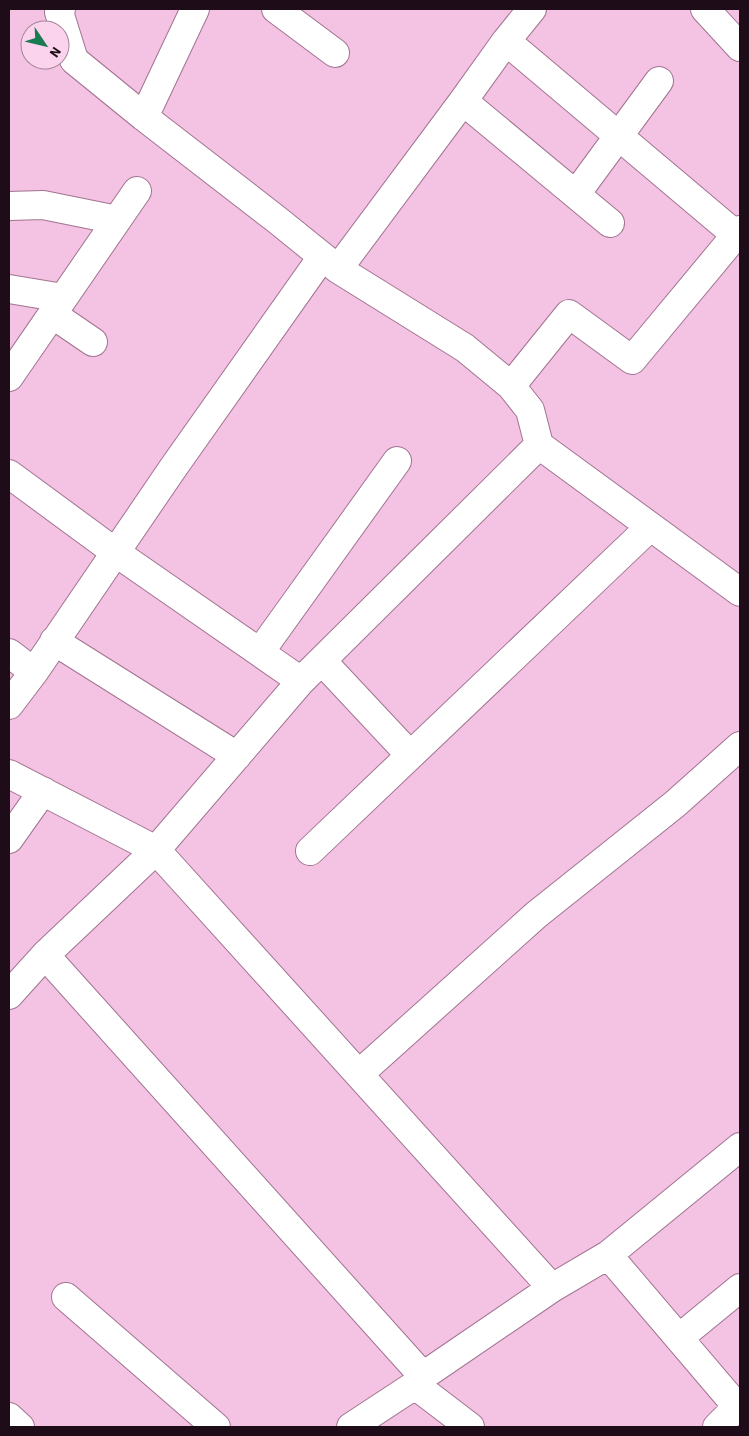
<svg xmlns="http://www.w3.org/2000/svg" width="749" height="1436" font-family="'Source Sans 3',sans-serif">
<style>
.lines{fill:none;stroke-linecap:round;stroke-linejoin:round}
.minor-casing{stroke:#a17491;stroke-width:30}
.minor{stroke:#fff;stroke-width:28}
</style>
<rect width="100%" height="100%" fill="#f4c2e2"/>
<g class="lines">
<!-- minor casing -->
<g class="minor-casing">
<path id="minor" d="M61 9 59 12 74 60 144 117 276 219 338 269 465 348 511 386 530 410 539 445 740 592
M276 9 335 53
M705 9 740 47
M506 41 736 235
M463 101 610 223
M144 117 195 9
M576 194 659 81
M9 206 43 205 117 220
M338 269 463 101 506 41 532 9
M9 289 63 298
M52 314 93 342
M9 377 137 191
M511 386 569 314 632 360 740 230
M9 474 115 552 301 681
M54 641 237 756
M260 652 397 461
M9 653 34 672
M322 661 410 755
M9 705 34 672 173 468 322 257
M9 774 156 850 552 1288
M9 839 43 791
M310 851 650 527
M45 955 423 1376
M9 995 45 955 156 850 301 681 539 445
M359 1074 536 915 675 804 740 746
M608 1255 740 1410
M66 1297 216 1427
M679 1338 740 1288
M415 1385 470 1427
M9 1417 20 1427
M351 1427 415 1385 423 1376 552 1288 608 1255 740 1147
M717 1427 740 1404"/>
</g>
<!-- minor -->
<use href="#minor" class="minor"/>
</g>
<!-- border -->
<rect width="749" height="1436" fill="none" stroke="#1e0d18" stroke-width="20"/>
<!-- north arrow -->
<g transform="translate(45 45) rotate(125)"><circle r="24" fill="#fbd3ec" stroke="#a38497"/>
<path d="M0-4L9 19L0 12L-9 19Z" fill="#1a7b53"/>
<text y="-8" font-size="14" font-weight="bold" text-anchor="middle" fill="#1e0d18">N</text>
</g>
</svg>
